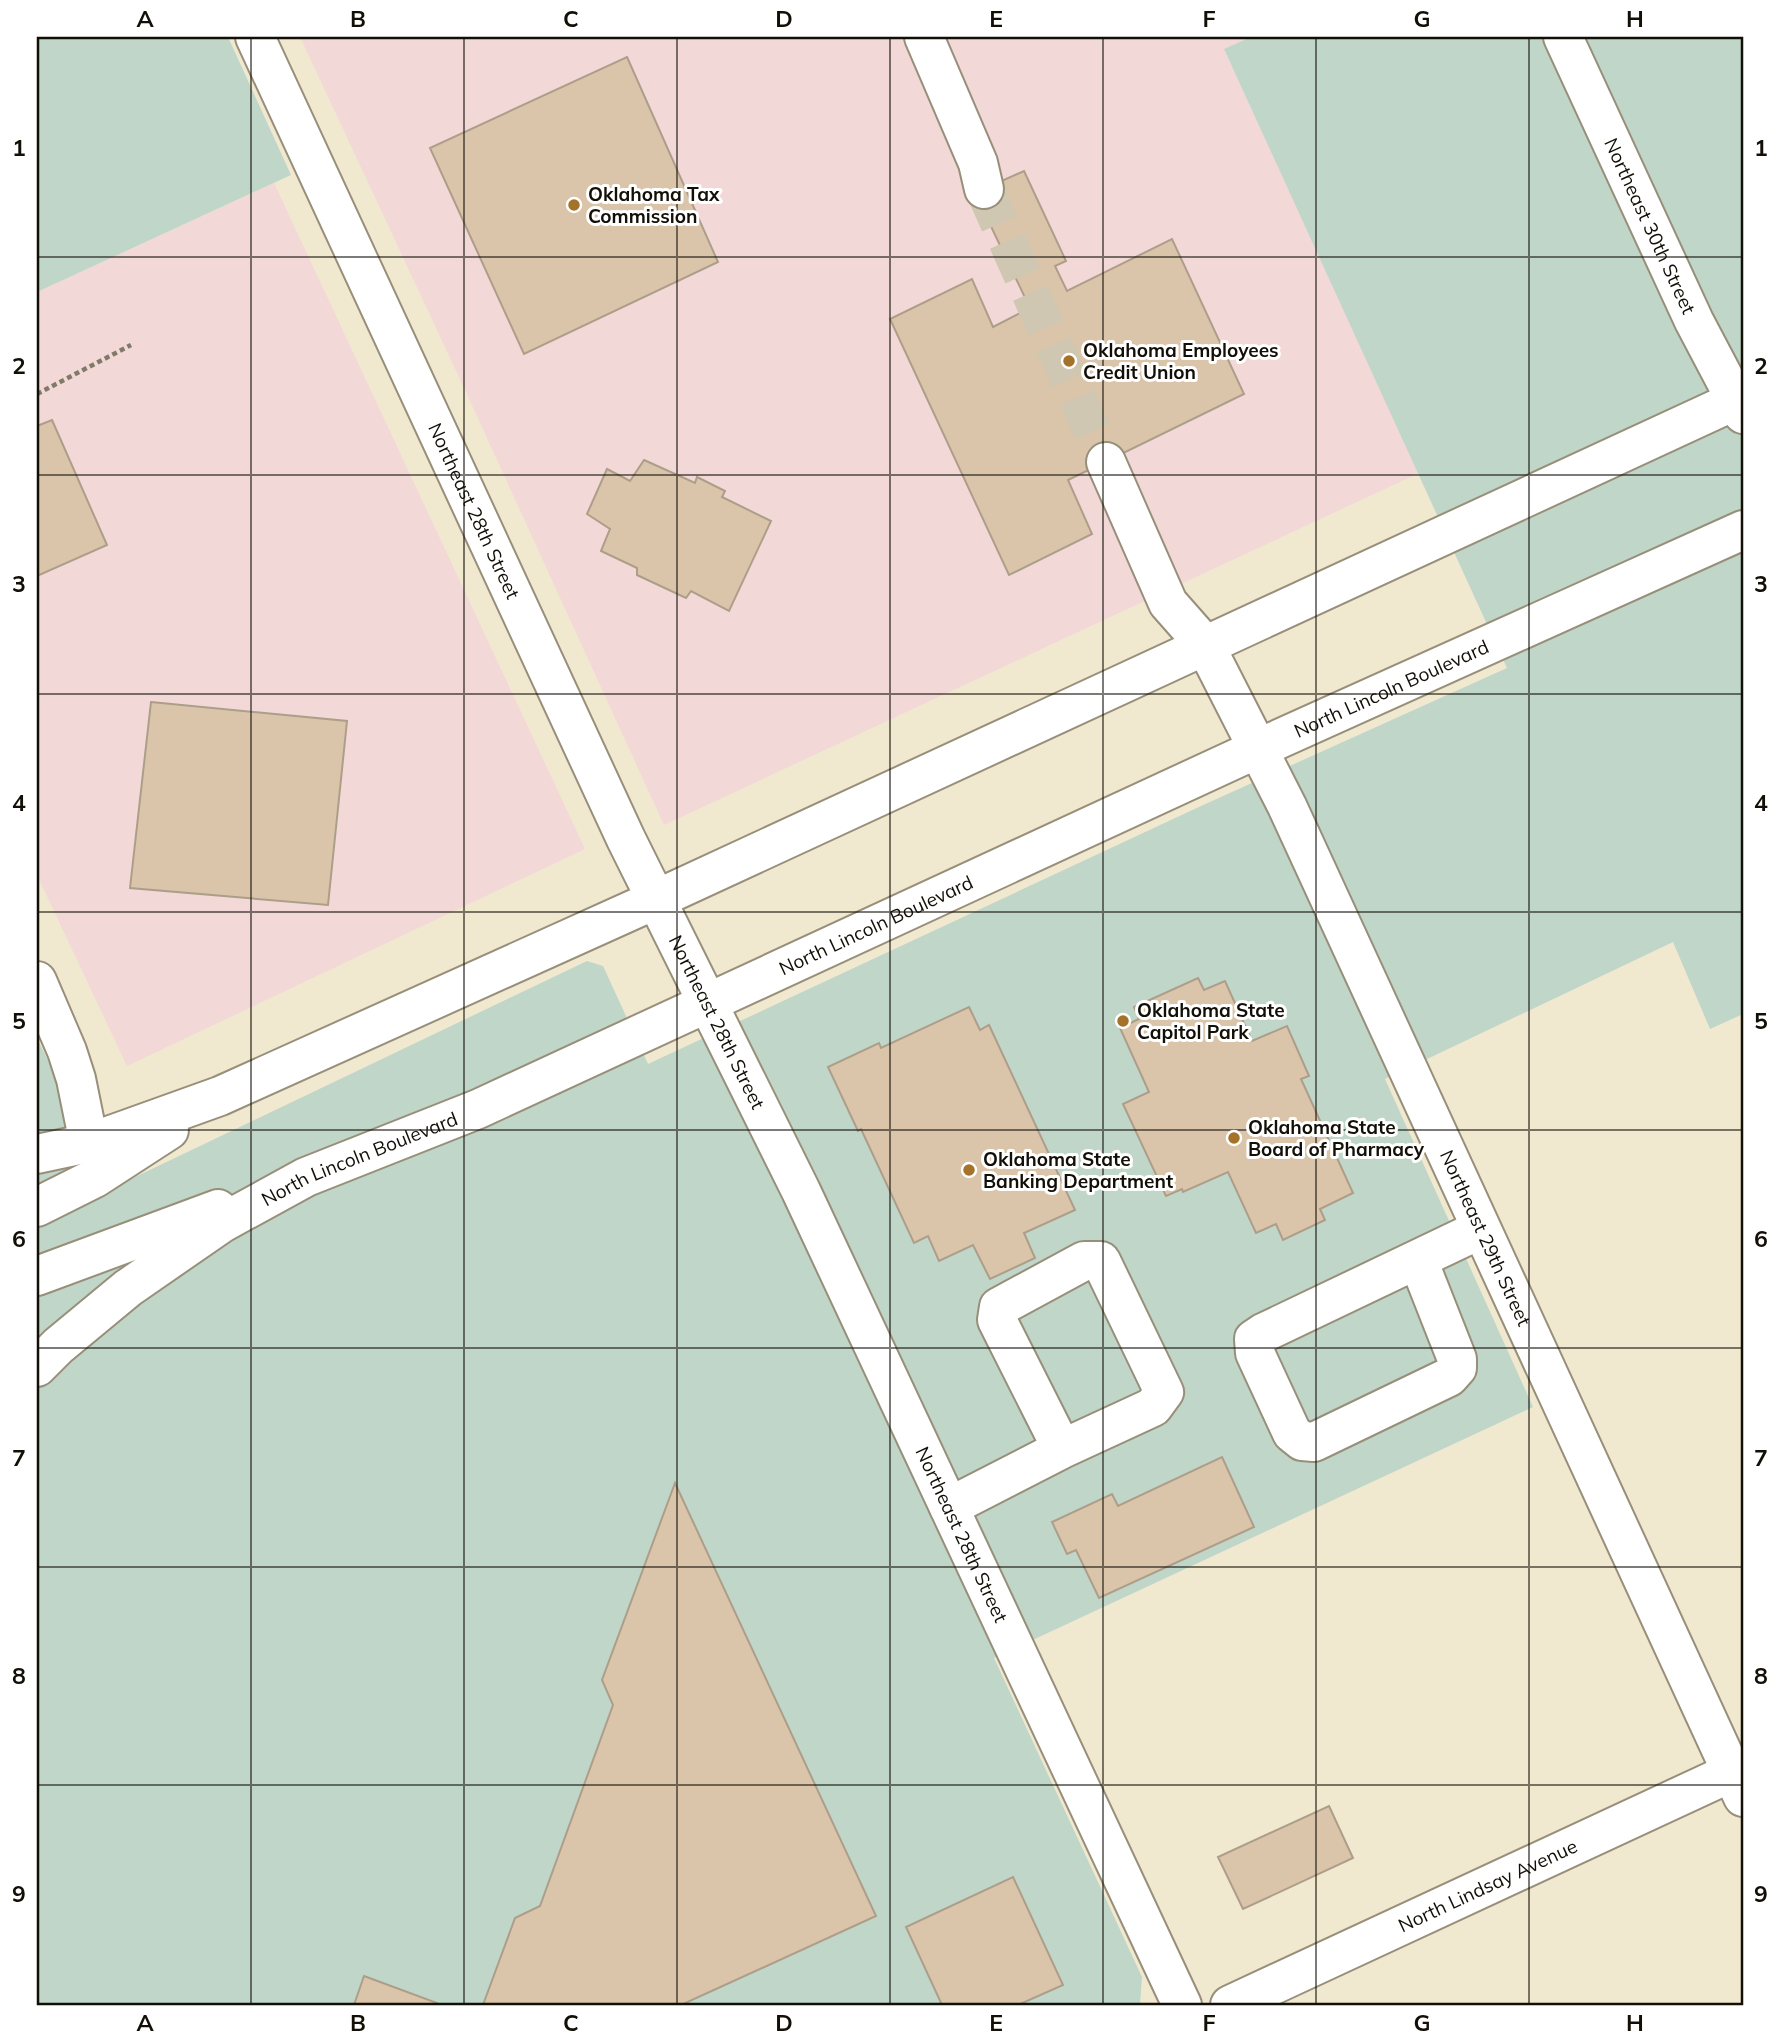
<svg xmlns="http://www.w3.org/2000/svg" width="1780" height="2042" font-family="Mulish,sans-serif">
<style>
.commercial{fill:#f2d8d6}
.green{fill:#bfd6c9}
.building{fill:#dbc5aa;stroke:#ad9e8a;stroke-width:2}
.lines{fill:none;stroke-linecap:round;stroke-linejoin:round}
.minor-tunnel{stroke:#d0c7b2;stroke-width:38;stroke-dasharray:38 19;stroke-linecap:butt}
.minor-casing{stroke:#988f7a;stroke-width:42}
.major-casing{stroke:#988f7a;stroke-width:42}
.path{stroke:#807a6a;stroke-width:4.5;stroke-dasharray:5 3.5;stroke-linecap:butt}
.minor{stroke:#fff;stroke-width:38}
.major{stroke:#fff;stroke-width:38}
.grid{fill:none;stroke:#120f07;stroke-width:2;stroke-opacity:0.55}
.poi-dot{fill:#a47228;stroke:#fff;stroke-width:2.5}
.labels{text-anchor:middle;stroke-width:6;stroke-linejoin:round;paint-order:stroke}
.poi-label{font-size:19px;font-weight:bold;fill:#120f07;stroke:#fff;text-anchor:start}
.street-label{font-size:19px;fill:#120f07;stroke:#fff}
.neatline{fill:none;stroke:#120f07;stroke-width:2.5}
.grid-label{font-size:23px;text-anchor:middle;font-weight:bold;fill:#120f07}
</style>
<rect width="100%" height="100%" fill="#f1e8d0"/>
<!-- commercial -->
<path class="commercial" d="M300 37H1251L1224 49 1419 473 664 825 465 390Z
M274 183 585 849 127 1066 37 875V292Z"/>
<!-- green -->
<path class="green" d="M37 37H228L291 175 37 292Z
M1251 37H1743V1014L1710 1029 1673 942 1385 1079 1533 1407 994 1658 1142 1977 1140 2005H37V1038L110 1189 587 961 603 966 648 1064 1201 806 1507 668 1224 49Z"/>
<!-- building -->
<path class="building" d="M627 57 718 262 524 354 430 148Z
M1024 171 1066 261 1055 266 1067 291 1172 239 1244 394 1068 480 1092 534 1009 575 890 319 972 279 993 327 1030 308 975 193Z
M52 420 107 545 37 576V426Z
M644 460 695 483 697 477 725 491 722 497 771 521 729 611 691 591 686 598 637 575V568L601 551 610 529 587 514 607 469 630 481Z
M151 702 347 721 328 905 130 888Z
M1198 978 1204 990 1225 981 1252 1041 1287 1026 1309 1076 1301 1079 1353 1193 1320 1209 1325 1220 1283 1240 1276 1224 1256 1233 1228 1172 1183 1192 1182 1189 1166 1196 1123 1104 1149 1092 1120 1028 1139 1019 1134 1007Z
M969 1007 980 1030 989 1025 1075 1210 1024 1233 1035 1258 990 1279 973 1245 939 1261 928 1236 914 1243 861 1129 858 1131 828 1067 879 1043 881 1048Z
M1222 1457 1254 1527 1099 1598 1076 1550 1067 1554 1052 1522 1112 1494 1118 1506Z
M675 1483 876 1916 681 2005H483L515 1918 540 1906 613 1705 602 1680Z
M1329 1806 1353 1858 1243 1909 1218 1857Z
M1013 1877 1063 1985 1018 2005H942L906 1927Z
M364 1976 437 2003 436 2005H354Z"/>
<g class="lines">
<!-- minor-tunnel -->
<path class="minor-tunnel" d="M984 189 1106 462"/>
<!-- minor casing -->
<g class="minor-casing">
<g id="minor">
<path id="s1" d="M255 37 626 839 801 1191 1182 2005"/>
<path d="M924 37 978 163 984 189"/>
<path id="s2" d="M1563 37 1694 321 1743 414"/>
<path id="s3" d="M1106 462 1168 603 1205 645 1287 806 1743 1797"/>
<path d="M37 981 67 1051 76 1079 89 1143"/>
<path d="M1418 1260 1457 1359V1368L1449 1377 1314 1442 1302 1441 1292 1433 1255 1353 1254 1339 1263 1333 1481 1229"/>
<path d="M949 1507 1062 1449 1153 1407 1164 1392 1101 1261H1084L999 1307 997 1320 1062 1449"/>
<path id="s4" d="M1230 2005 1743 1767"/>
</g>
</g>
<!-- major casing -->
<g class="major-casing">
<g id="major">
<path d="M37 1154 89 1143 220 1096 657 899 1743 397"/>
<path d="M37 1207 95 1178 169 1130"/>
<path d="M37 1276 218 1209"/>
<path id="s5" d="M37 1367 58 1346 128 1288 222 1223 306 1177 478 1109 1257 749 1743 530"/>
</g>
</g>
<!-- path -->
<path class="path" d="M37 394 131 345"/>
<!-- minor -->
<use href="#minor" class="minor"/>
<!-- major -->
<use href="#major" class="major"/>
</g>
<!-- grid -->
<path class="grid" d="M251 37V2005M464 37V2005M677 37V2005M890 37V2005M1103 37V2005M1316 37V2005M1529 37V2005M37 257H1743M37 475H1743M37 694H1743M37 912H1743M37 1130H1743M37 1348H1743M37 1567H1743M37 1785H1743"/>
<!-- markers -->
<g class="poi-dot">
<circle cx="574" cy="205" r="7"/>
<circle cx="1069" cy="361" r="7"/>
<circle cx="1123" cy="1021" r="7"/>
<circle cx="1234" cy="1138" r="7"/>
<circle cx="969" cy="1170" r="7"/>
</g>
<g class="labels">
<!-- poi labels -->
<g class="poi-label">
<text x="588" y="201">Oklahoma Tax<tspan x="588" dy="22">Commission</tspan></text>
<text x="1083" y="357">Oklahoma Employees<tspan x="1083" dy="22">Credit Union</tspan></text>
<text x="1137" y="1017">Oklahoma State<tspan x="1137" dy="22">Capitol Park</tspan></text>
<text x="1248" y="1134">Oklahoma State<tspan x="1248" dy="22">Board of Pharmacy</tspan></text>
<text x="983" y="1166">Oklahoma State<tspan x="983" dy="22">Banking Department</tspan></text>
</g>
<!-- street labels -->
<g class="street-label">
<text dy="7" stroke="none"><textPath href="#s2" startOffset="208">Northeast 30th Street</textPath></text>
<text dy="7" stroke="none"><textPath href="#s1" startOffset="522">Northeast 28th Street</textPath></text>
<text dy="7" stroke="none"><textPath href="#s5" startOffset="1521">North Lincoln Boulevard</textPath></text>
<text dy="7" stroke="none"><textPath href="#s5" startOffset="954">North Lincoln Boulevard</textPath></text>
<text dy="7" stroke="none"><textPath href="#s1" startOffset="1088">Northeast 28th Street</textPath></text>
<text dy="7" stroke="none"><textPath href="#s5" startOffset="387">North Lincoln Boulevard</textPath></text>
<text dy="7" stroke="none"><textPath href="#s3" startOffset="866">Northeast 29th Street</textPath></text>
<text dy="7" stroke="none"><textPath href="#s1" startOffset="1656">Northeast 28th Street</textPath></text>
<text dy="7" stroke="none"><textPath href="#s4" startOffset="284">North Lindsay Avenue</textPath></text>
</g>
</g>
<!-- border -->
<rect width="1780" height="2042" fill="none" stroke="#ffffff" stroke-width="77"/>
<rect x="38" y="38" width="1704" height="1966" class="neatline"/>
<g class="grid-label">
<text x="145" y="27">A</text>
<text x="358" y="27">B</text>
<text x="571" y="27">C</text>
<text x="784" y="27">D</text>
<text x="996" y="27">E</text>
<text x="1209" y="27">F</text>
<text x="1422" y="27">G</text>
<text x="1635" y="27">H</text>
<text x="19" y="156">1</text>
<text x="1761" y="156">1</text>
<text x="19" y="374">2</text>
<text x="1761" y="374">2</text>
<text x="19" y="592">3</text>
<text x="1761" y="592">3</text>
<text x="19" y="811">4</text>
<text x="1761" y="811">4</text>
<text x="19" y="1029">5</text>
<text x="1761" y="1029">5</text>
<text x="19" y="1247">6</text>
<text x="1761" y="1247">6</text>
<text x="19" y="1466">7</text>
<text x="1761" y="1466">7</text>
<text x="19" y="1684">8</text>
<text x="1761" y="1684">8</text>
<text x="19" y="1902">9</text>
<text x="1761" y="1902">9</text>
<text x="145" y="2031">A</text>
<text x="358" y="2031">B</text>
<text x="571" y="2031">C</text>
<text x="784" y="2031">D</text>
<text x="996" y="2031">E</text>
<text x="1209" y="2031">F</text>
<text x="1422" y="2031">G</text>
<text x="1635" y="2031">H</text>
</g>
</svg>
